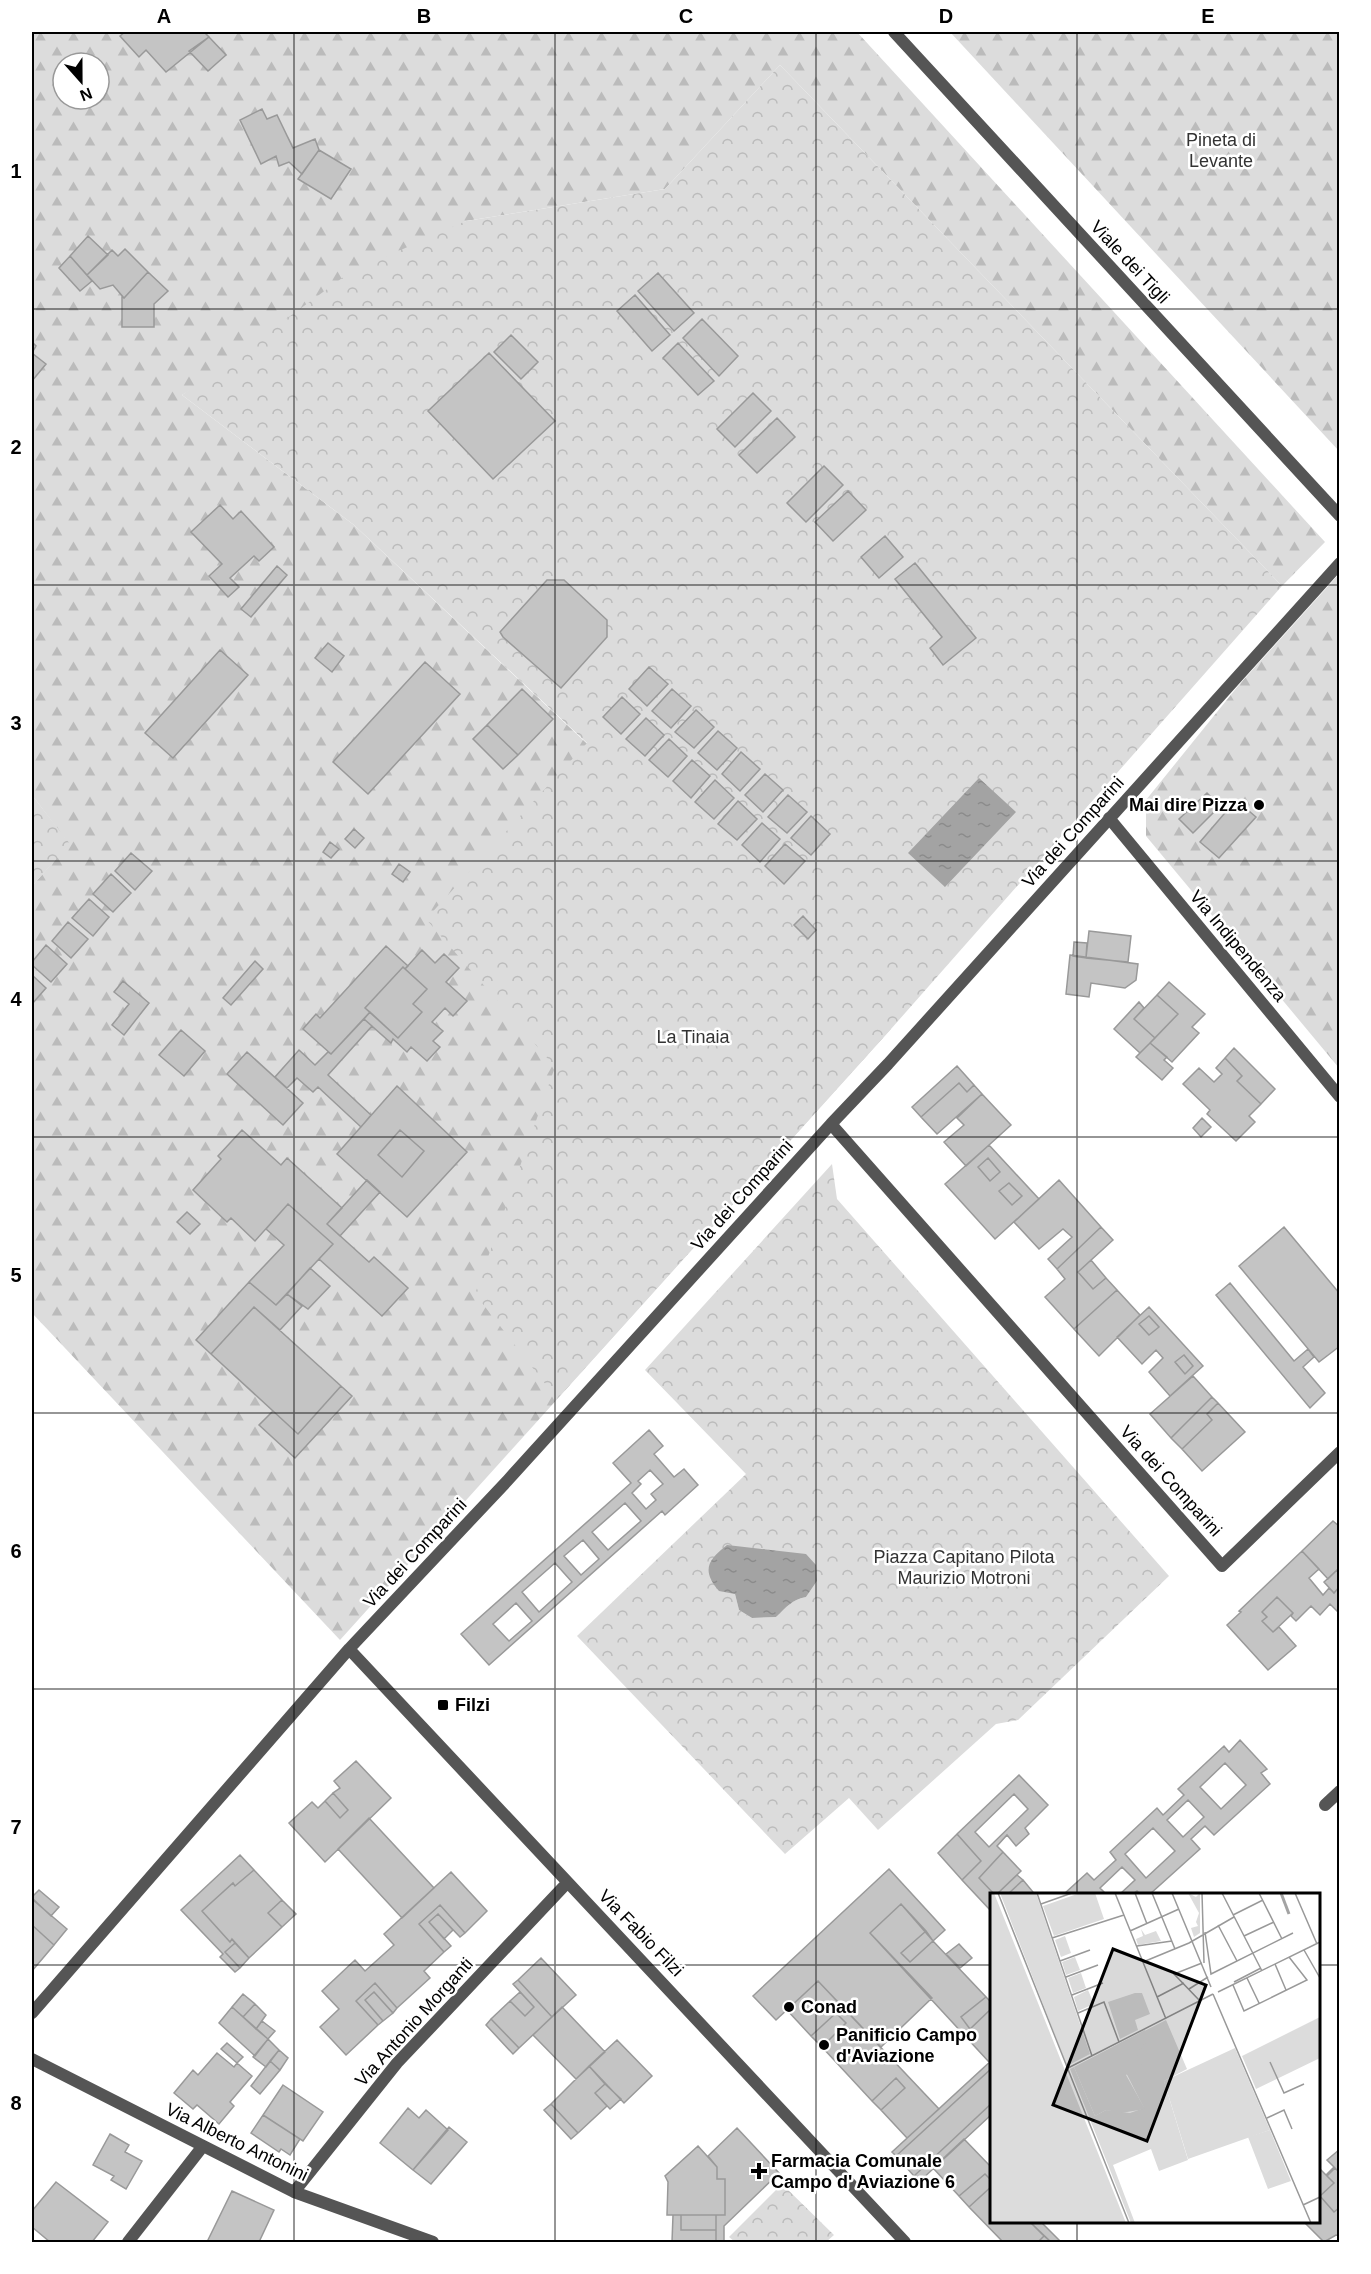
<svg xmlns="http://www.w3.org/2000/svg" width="1371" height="2274" font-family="Arial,sans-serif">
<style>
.forest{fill:url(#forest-firs);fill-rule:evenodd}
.park{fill:url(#park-crowns);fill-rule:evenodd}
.water{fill:url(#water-ripples)}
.building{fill:#c4c4c4;stroke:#999;stroke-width:1.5;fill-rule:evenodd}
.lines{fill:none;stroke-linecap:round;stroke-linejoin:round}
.minor{stroke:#555;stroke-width:12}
.tertiary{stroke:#555;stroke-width:12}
.grid{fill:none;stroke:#000;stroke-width:1.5;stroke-opacity:0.55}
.poi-dot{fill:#000;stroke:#fff;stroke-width:2}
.labels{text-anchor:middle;stroke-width:5;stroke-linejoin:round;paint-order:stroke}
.park-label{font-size:18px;fill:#333;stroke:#fff}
.street-label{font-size:18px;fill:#000;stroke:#fff}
.poi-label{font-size:18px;font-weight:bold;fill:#000;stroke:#fff;text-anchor:start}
.inset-river{fill:none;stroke:#a3a3a3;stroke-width:3}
.inset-road{fill:none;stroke:#999;stroke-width:1.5}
.view{fill:#000;fill-opacity:0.15;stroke:#000;stroke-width:3}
.inset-edge{fill:none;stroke:#000;stroke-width:3}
.neatline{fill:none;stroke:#000;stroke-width:2}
.grid-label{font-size:20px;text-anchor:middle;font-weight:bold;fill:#000}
</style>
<defs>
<pattern id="forest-firs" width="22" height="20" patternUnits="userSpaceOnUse" patternTransform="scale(1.5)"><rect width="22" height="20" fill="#dcdcdc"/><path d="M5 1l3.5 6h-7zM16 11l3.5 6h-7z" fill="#bbb"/></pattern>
<pattern id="park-crowns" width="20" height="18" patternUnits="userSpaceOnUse" patternTransform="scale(1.5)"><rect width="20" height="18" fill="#dcdcdc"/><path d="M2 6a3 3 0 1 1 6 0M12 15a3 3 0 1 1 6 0" fill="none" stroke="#bbb"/></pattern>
<pattern id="water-ripples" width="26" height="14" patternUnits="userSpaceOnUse" patternTransform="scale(1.5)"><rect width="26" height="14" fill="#a3a3a3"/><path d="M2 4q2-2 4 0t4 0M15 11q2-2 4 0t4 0" fill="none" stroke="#8b8b8b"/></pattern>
</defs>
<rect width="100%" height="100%" fill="#fff"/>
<!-- forest -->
<path class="forest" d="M32 32H857L1325 542 1282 586 780 65 665 189 466 221 182 395 354 525 891 1029 340 1640 32 1313V886L69 844 32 795ZM63 63H99V99H63Z
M950 32H1339V451Z
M1339 574V1068L1146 836V800L1238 686Z"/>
<!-- park -->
<path class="park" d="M780 65 1282 586 891 1029 557 1399 475 1294 555 1067 426 919 587 743 354 525 182 395 349 273 466 221 665 189Z
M32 795 70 844 32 886Z
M832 1164 837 1199 1169 1576 1018 1720 996 1724 878 1830 849 1798 785 1854 577 1636 746 1474 645 1370ZM815 1571 817 1581 806 1597C791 1600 787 1607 776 1617L752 1618 739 1610 735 1594Z
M782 2184 834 2235 826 2242H735L729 2237Z"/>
<!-- water -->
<path class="water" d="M979 778 1016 812 945 887 908 853Z
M727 1545 806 1554 816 1565 817 1581 806 1597C791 1600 787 1607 776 1617L752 1618 739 1610 735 1594 719 1591C701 1570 708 1560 727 1545Z"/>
<!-- building -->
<path class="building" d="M125 32H204L209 37 166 72 146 50 139 57 120 36Z
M209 37 226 55 208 71 189 51Z
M262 109 267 119 277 115 293 148 315 139 319 150 302 174 289 162 279 166 276 156 261 164 240 120Z
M319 150 351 169 331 199 298 179Z
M88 236 108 255 87 275 70 256Z
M125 249 148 272 124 298 113 285 100 289 87 275 112 250 118 256Z
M70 256 92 281 80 291 59 268Z
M148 272 168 291 154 304V327H122V296L124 298Z
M658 273 694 313 674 331 638 291Z
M635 295 670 335 652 351 617 311Z
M702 319 738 356 719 376 683 338Z
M511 335 538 362 521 379 494 352Z
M32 342 36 346 32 353 46 364 32 381Z
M678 343 714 381 698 395 663 358Z
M489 353 555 421 493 479 428 411Z
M753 393 771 411 735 447 717 429Z
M777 418 795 437 757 473 739 455Z
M824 466 843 485 806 522 787 503Z
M848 491 866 510 833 541 815 522Z
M220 505 233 519 241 511 274 547 259 561 254 556 230 578 239 587 228 597 209 576 222 564 191 532Z
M885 536 903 557 879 578 861 557Z
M915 563 976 638 943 665 930 648 942 637 895 579Z
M277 566 287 575 251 617 241 609Z
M547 580H564L607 620V637L561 688 503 637 500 632Z
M328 643 344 656 332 672 315 658Z
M220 650 248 675 173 758 145 733Z
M425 662 460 694 368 794 333 762Z
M649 667 668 684 647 706 629 689Z
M522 689 553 719 518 755 487 725Z
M672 689 691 706 671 728 652 711Z
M622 697 640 714 621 734 603 717Z
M696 710 714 727 694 748 675 732Z
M646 718 664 735 645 756 626 739Z
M487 725 518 755 503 769 473 739Z
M718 731 737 748 717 770 698 753Z
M669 739 687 756 668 777 649 760Z
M741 752 760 769 740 791 722 774Z
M692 760 710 776 691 798 673 781Z
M765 774 783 790 763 812 745 795Z
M715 780 734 798 714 819 695 802Z
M1207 793 1220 806 1193 833 1179 819Z
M788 795 807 812 787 833 768 817Z
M1236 800 1256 817 1219 858 1200 842Z
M738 801 757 819 737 840 718 824Z
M811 816 830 834 811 855 791 838Z
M762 823 780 839 760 862 742 845Z
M354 829 364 838 355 848 345 839Z
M330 842 339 849 331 858 323 852Z
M785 844 805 861 784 884 765 866Z
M131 853 152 871 135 890 115 871Z
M399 864 410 872 403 882 392 874Z
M111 874 131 893 113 912 93 894Z
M89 899 109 917 93 936 72 918Z
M803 916 816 930 808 939 794 925Z
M68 922 88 939 71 958 52 941Z
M1089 931 1131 936 1128 962 1086 958Z
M1074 942 1087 943 1086 958 1073 956Z
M46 945 67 964 51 982 32 965V962Z
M386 946 408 966 405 969 403 967 365 1008 370 1012 331 1054 303 1029 316 1014 320 1018Z
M422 950 435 963 444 954 459 968 446 982 467 1001 453 1016 445 1008 432 1022 443 1031 433 1041 440 1047 427 1061 411 1047 407 1052 393 1039 391 1043 364 1019 370 1012 398 1038 422 1012 413 1004 427 989 405 969Z
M1070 955 1138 964 1136 980 1125 988 1091 983 1089 997 1066 994Z
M255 961 263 969 231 1005 223 998Z
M403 967 427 989 413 1004 422 1012 398 1038 365 1008Z
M32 975 46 988 32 1004Z
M123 981 149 1003 124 1035 112 1025 129 1004 114 992Z
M1169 982 1205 1014 1192 1027 1199 1033 1172 1062 1150 1043 1178 1014 1157 995Z
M1157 995 1178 1014 1155 1038 1134 1019Z
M1139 1002 1144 1008 1134 1019 1155 1038 1140 1053 1114 1029Z
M364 1019 372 1026 328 1075 371 1115 361 1127 318 1087 313 1092 297 1078 287 1088 275 1077 299 1050 315 1065 328 1052 331 1054Z
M181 1030 205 1051 184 1076 159 1055Z
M1150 1043 1167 1057 1164 1060 1173 1068 1162 1080 1136 1057Z
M1234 1048 1275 1089 1261 1104 1237 1081 1242 1076 1225 1058Z
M247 1052 303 1103 283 1125 227 1074Z
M1225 1058 1242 1076 1237 1081 1261 1104 1249 1116 1255 1122 1236 1141 1207 1114 1210 1110 1183 1084 1199 1068 1214 1082 1222 1074 1216 1068Z
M957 1066 974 1085 967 1092 959 1083 921 1117 912 1107Z
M959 1083 967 1092 974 1085 982 1094 937 1134 921 1117Z
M397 1086 467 1152 407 1217 337 1154ZM400 1130 424 1151 402 1177 378 1155Z
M982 1094 1011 1125 966 1166 944 1142 964 1125 957 1118Z
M1202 1118 1211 1127 1201 1137 1193 1128Z
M242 1130 281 1165 287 1158 342 1208 327 1224 369 1262 374 1257 408 1288 382 1316 319 1259 333 1244 288 1204 255 1241 231 1218 227 1222 193 1190 221 1159 218 1156Z
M400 1130 424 1151 402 1177 378 1155Z
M989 1145 1039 1199 995 1239 945 1184ZM988 1158 1000 1172 990 1181 978 1167ZM1009 1183 1022 1196 1012 1205 999 1191Z
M988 1158 1000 1172 990 1181 978 1167Z
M367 1180 380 1192 340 1236 327 1224Z
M1059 1180 1101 1227 1057 1269 1048 1259 1072 1237 1063 1229 1039 1249 1014 1222Z
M1009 1183 1022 1196 1012 1205 999 1191Z
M288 1204 333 1244 276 1305 249 1282 284 1245 266 1229Z
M187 1212 200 1224 190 1234 177 1222Z
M1101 1227 1113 1240 1078 1272 1093 1289 1106 1278 1117 1290 1074 1329 1045 1297 1065 1279 1057 1269Z
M1284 1227 1340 1294V1346L1319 1362 1239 1266Z
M1091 1260 1106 1278 1093 1289 1078 1272Z
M310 1268 330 1286 308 1309 287 1294Z
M249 1282 276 1305 287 1294 302 1306 280 1330 254 1307 211 1354 196 1340Z
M1230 1283 1294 1361 1308 1349 1314 1357 1303 1367 1325 1393 1310 1408 1216 1295Z
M1117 1290 1140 1315 1099 1356 1074 1329Z
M254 1307 341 1386 298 1434 211 1354Z
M1149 1307 1203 1366 1170 1396 1149 1372 1163 1358 1156 1350 1142 1364 1117 1337ZM1149 1316 1159 1327 1149 1335 1139 1324ZM1184 1355 1193 1366 1185 1374 1175 1362Z
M1149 1316 1159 1327 1149 1335 1139 1324Z
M1184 1355 1193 1366 1185 1374 1175 1362Z
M1193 1376 1212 1397 1171 1438 1150 1414Z
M341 1386 352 1396 295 1458 259 1425 273 1411 298 1434Z
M1212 1397 1218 1403 1207 1414 1212 1420 1182 1449 1171 1438Z
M1218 1403 1245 1432 1202 1471 1182 1449 1212 1420 1207 1414Z
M649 1430 663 1446 654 1454 674 1477 684 1469 698 1485 665 1515 662 1511 489 1665 461 1634 631 1483 613 1463ZM650 1470 663 1484 651 1494 656 1500 646 1509 632 1493 641 1484 638 1481ZM625 1503 641 1521 608 1550 592 1532ZM583 1540 599 1559 581 1575 564 1556ZM555 1563 572 1582 539 1612 522 1592ZM516 1603 532 1621 509 1641 493 1624Z
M1333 1521 1340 1527V1573L1337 1570 1328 1579 1302 1551Z
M1302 1551 1319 1569 1309 1578 1323 1595 1329 1588 1334 1593 1340 1586V1614L1330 1604 1320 1615 1311 1606 1296 1621 1291 1616 1293 1613 1277 1597 1262 1612 1267 1617 1262 1621 1273 1632 1279 1627 1296 1646 1268 1670 1227 1625 1241 1612 1239 1611Z
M1337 1570 1340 1573V1586L1334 1593 1324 1582Z
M1277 1597 1293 1613 1273 1632 1262 1621 1267 1617 1262 1612Z
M1240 1740 1267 1769 1261 1773 1270 1784 1214 1835 1205 1826 1191 1839 1200 1849 1150 1894H1140L1137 1891 1133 1894H1120L1135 1880 1122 1867 1100 1888 1106 1894H1064L1087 1873 1094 1880 1116 1860 1110 1852 1157 1808 1163 1815 1184 1795 1178 1789 1192 1776 1224 1746 1229 1752ZM1225 1763 1246 1785 1221 1809 1200 1787ZM1188 1800 1204 1817 1183 1837 1167 1820ZM1153 1828 1175 1851 1146 1878 1125 1854Z
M356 1761 391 1798 325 1862 289 1823 312 1802 318 1808 325 1801 340 1818 348 1810 333 1793 340 1788 334 1781Z
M1019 1775 1048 1805 1025 1828 1029 1834 1016 1846 1007 1835 997 1846 1003 1852 979 1878 994 1894H992V1912L962 1880 981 1861 957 1834ZM1014 1794 1028 1809 989 1847 975 1832Z
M333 1793 348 1810 340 1818 325 1801Z
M369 1818 434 1888 402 1918 338 1849Z
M957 1834 981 1861 962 1880 938 1853Z
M1003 1852 1021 1871 997 1894H994L979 1878Z
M240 1855 254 1870 235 1886 233 1883 202 1911 230 1942 232 1939 235 1943 225 1952 240 1968 235 1972 220 1957 223 1954 181 1910Z
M889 1869 945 1930 933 1941 901 1904 870 1933 932 1998 881 2047 818 1981 776 2020 753 1996Z
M254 1870 282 1900 268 1913 282 1927 249 1958 232 1939 230 1942 202 1911 233 1883 235 1886Z
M451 1872 487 1911 465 1933 440 1905 419 1924 444 1952 424 1971 430 1978 397 2008 375 1983 356 2001 378 2025 346 2055 320 2027 339 2009 322 1991 355 1960 365 1971 394 1945 384 1934Z
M1017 1875 1023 1880 1008 1894H997Z
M1023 1880 1033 1892 1030 1894H1008Z
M39 1890 59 1907 51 1916 32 1898V1893L34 1895Z
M33 1900 67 1929 54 1945 32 1925V1902Z
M282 1900 296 1914 282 1927 268 1913Z
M901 1904 926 1931 901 1953 910 1962 933 1941 986 1997 961 2017 970 2029 992 2008V2060L989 2062 870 1933Z
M440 1905 465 1933 460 1937 438 1914 429 1922 451 1946 444 1952 419 1924Z
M438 1914 453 1930 444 1939 429 1922Z
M32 1925 54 1945 32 1971Z
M926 1931 933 1941 910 1962 901 1953Z
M235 1943 249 1958 240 1968 225 1952Z
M959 1944 972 1958 960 1968 946 1954Z
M541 1958 576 1995 552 2017 518 1980Z
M518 1980 552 2017 519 2048 491 2019 510 2001 525 2016 534 2007 513 1984Z
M818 1981 939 2109 907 2138 881 2110 905 2088 896 2078 872 2101 822 2047 846 2023 836 2013 811 2036 787 2010Z
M375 1983 397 2008 393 2013 374 1992 365 2000 383 2021 378 2025 356 2001Z
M374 1992 393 2013 383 2021 365 2000Z
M520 1992 534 2007 525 2016 510 2001Z
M243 1994 255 2004 243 2017 232 2007Z
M986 1997 992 2003V2008L970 2029 961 2017Z
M255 2004 266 2015 256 2029 243 2017Z
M232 2007 268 2039 255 2056 219 2023Z
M562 2007 605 2052 576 2079 533 2035Z
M836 2013 846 2023 822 2047 811 2036Z
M491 2019 519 2048 513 2054 486 2025Z
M262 2021 275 2031 268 2039 256 2029Z
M268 2039 279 2050 266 2067 253 2057Z
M617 2040 652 2076 624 2103 589 2066Z
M227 2043 243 2057 237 2063 221 2049Z
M279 2050 288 2058 280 2070 270 2061Z
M217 2053 234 2067 237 2063 252 2076 230 2102 234 2106 219 2124 197 2105 193 2109 174 2093 193 2070 198 2075Z
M992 2060V2068L896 2156 892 2152Z
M270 2061 280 2070 260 2094 251 2086Z
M589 2066 605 2084 595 2093 607 2106 578 2133 551 2104Z
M992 2068V2103L914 2176 896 2156Z
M896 2078 905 2088 881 2110 872 2101Z
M605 2084 621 2099 610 2109 595 2093Z
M283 2085 323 2112 303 2141 263 2115Z
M992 2103V2114L919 2182 914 2176Z
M551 2104 578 2133 571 2139 544 2110Z
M408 2108 419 2118 426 2110 448 2130 413 2170 380 2143Z
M263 2115 300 2139 290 2155 281 2149 279 2152 251 2133Z
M449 2127 467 2142 431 2184 413 2170Z
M737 2128 779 2173 724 2226V2242H716V2215H725V2179H717V2167L708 2156Z
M110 2134 129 2145 125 2152 142 2161 126 2189 111 2180 114 2176 93 2165Z
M964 2139 992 2168V2181L985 2174 959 2196 933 2168Z
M698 2146 717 2167V2179H725V2215H667L668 2182 665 2176Z
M1340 2149V2173L1335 2168 1327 2176 1334 2183 1320 2196 1334 2212 1340 2207V2236L1336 2235 1324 2242 1304 2222H1318V2167L1326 2175 1334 2167 1327 2160Z
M1335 2168 1340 2173V2207L1334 2212 1320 2196 1334 2183 1327 2176Z
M985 2174 992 2181V2186L969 2207 959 2196Z
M56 2182 108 2222 92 2242H50L32 2227V2211Z
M992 2186V2222H1030L1044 2236 1038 2242H1003L969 2207Z
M232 2191 274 2210 259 2242H207Z
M673 2215H681V2230H716V2242H672Z
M681 2215H716V2230H681Z
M1030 2222H1041L1061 2242H1051Z
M1044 2236 1051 2242H1038Z"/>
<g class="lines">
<!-- minor -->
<path class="minor" d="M1109 818 1340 1097
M831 1124 1222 1566 1340 1452
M349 1649 905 2242
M1325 1805 1340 1791
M32 2013 349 1649 508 1480 831 1124 888 1064 1340 563
M32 2059 294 2192 433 2242
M294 2192 397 2063 567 1883
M128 2242 203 2146"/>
<!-- tertiary -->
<path class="tertiary" d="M894 32 1340 516"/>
</g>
<!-- grid -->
<path class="grid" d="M294 32V2242M555 32V2242M816 32V2242M1077 32V1894M32 309H1340M32 585H1340M32 861H1340M32 1137H1340M32 1413H1340M32 1689H1340M32 1965H992M1318 1965H1340M1077 2222V2242"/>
<!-- markers -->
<g class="poi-dot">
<circle cx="1259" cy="805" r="6"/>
<rect x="437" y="1699" width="12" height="12" rx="3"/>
<circle cx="789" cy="2007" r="6"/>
<circle cx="824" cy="2045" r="6"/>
<path d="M756 2162h6v6h6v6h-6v6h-6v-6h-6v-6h6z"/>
</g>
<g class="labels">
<!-- park labels -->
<g class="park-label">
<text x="1221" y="146">Pineta di<tspan x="1221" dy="21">Levante</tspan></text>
<text x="693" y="1043">La Tinaia</text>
<text x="964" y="1563">Piazza Capitano Pilota<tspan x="964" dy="21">Maurizio Motroni</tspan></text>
</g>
<!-- street labels -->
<g class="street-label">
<text transform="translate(1130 262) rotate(47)" y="6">Viale dei Tigli</text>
<text transform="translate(1073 832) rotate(-48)" y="6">Via dei Comparini</text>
<text transform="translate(1238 946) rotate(50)" y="6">Via Indipendenza</text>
<text transform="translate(742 1195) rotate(-48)" y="6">Via dei Comparini</text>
<text transform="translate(1171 1481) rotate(48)" y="6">Via dei Comparini</text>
<text transform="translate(415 1553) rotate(-47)" y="6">Via dei Comparini</text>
<text transform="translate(641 1933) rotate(46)" y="6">Via Fabio Filzi</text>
<text transform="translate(414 2022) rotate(-48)" y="6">Via Antonio Morganti</text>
<text transform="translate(237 2142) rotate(26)" y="6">Via Alberto Antonini</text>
</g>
<!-- poi labels -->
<g class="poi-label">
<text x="1247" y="811" text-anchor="end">Mai dire Pizza</text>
<text x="455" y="1711">Filzi</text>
<text x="801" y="2013">Conad</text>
<text x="836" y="2041">Panificio Campo<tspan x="836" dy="21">d'Aviazione</tspan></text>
<text x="771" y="2167">Farmacia Comunale<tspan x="771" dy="21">Campo d' Aviazione 6</tspan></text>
</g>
</g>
<!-- overview -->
<g transform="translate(990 1893)">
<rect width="330" height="330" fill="#fff"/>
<path d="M90 0H105L114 26 64 43 53 13ZM198 0 206 4 210 0V40L204 44 201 35 208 33 206 29 209 20ZM151 36 155 42 166 38 171 48 148 52 146 46 153 43ZM75 43 81 60 71 64 65 47ZM85 64 90 77 76 82 72 69ZM91 80 96 95 83 100 78 85ZM98 97 104 111 88 118 84 104Z" fill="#dcdcdc"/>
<path d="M0 0H4L136 330H0ZM10 0H46L100 161 77 173ZM176 127 197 176 174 188 198 267 169 278 161 256 123 272 145 330H141L80 176 84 174 105 223 116 217 140 220 154 215 123 154ZM280 237 301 288 278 296 258 244Z" fill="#dcdcdc"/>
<path d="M145 100H152L160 121 145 127 148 137 130 146 118 109ZM330 124V165L266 196 252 163ZM155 137 158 147 147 160 152 174 136 182 155 216 131 220 116 217 105 223 84 174ZM245 155 280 237 198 266 174 188Z" fill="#dcdcdc"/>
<path class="inset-river" d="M291 0 299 21"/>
<path class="inset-road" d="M8 0 139 330M47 0 102 163M125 0 176 126M145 0 157 31M162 0 185 56M182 0 221 94M212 0 214 70M232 0 272 78M269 0 292 46M305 0 327 51M51 11 82 0M243 22 273 7M228 32 247 68M140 38 189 16M215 39 221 81 303 40M254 43 284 29M62 45 134 22M147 53 182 48M314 57 330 85M70 68 100 57M153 69 199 50 244 24M285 71 296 97M76 84 108 72M257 85 269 110M244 89 271 75M243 92 254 118 317 87 299 64M199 96 218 84M228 99 330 49M223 101 321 330M82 102 113 90M167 104 194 90M210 108 184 81 212 70M88 120 114 109 129 149M280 169 294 200 314 191M78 175 223 101M277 225 294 217 302 236M313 312 330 304"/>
<path class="view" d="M123 56 216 92 157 248 63 212Z"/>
<rect width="330" height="330" class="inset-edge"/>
</g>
<!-- border -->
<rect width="1371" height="2274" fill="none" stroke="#ffffff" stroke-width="66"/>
<!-- north arrow -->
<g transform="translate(81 81) rotate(159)"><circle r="28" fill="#ffffff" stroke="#999999" stroke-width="1.5"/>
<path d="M0-4.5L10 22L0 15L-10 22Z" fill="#000000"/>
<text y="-9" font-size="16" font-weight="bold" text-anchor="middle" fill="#000000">N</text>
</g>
<rect x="33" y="33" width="1305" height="2208" class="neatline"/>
<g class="grid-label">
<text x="164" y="23">A</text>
<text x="424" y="23">B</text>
<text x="686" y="23">C</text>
<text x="946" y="23">D</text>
<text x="1208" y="23">E</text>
<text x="16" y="178">1</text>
<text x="16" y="454">2</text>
<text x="16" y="730">3</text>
<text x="16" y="1006">4</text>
<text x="16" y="1282">5</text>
<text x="16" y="1558">6</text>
<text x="16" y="1834">7</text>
<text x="16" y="2110">8</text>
</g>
</svg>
